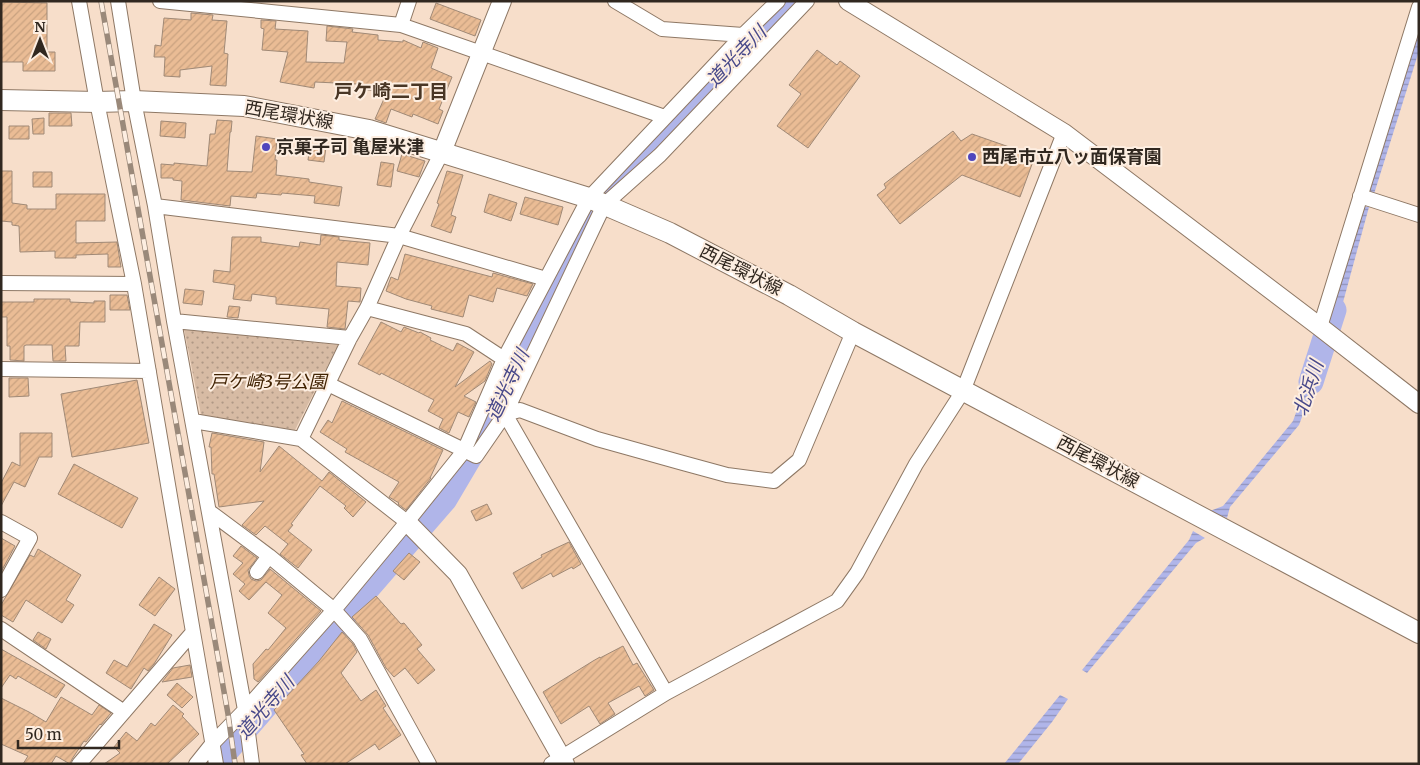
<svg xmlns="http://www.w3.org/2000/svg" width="1420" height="765" font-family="Merriweather,'Noto Sans JP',serif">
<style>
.park{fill:url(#park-dots)}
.water{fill:url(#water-rules)}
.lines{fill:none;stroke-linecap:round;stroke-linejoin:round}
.river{stroke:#b0b5e9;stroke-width:25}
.building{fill:url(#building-hatch);stroke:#a08976}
.minor-casing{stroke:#8e7865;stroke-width:16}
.tertiary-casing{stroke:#8e7865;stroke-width:20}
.secondary-casing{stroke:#8e7865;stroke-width:22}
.minor{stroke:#fff;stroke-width:14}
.tertiary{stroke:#fff;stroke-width:18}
.secondary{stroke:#fff;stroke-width:20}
.rail-casing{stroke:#9a897a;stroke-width:5.5}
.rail{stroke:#fdeee1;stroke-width:4;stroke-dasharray:11;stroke-linecap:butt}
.poi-dot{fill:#4f46bd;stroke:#fdeee1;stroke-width:2}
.labels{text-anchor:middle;stroke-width:4;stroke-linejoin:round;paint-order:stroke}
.street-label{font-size:18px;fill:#312820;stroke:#fdeee1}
.poi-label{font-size:18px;font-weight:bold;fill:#312820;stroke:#fdeee1;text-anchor:start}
.park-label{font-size:18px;font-style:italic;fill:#402202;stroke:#fdeee1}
.water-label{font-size:19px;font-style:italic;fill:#48498a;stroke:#fdeee1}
.neighbourhood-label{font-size:19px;font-weight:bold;fill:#493625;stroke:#fdeee1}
</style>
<defs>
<pattern id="park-dots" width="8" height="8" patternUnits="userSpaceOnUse" patternTransform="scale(1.25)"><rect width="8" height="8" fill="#d7bba4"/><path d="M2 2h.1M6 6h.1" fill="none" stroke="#af9885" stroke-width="1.8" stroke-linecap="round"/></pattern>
<pattern id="water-rules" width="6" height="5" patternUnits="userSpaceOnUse" patternTransform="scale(1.25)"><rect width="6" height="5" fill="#b0b5e9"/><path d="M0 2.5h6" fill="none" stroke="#9093bc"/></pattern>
<pattern id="building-hatch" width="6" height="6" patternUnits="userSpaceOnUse" patternTransform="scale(1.25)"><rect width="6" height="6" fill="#eabc95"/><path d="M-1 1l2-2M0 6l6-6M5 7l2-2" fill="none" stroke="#c9a280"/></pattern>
</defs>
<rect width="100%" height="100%" fill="#f7deca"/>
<!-- park -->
<path class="park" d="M184 329 338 345 295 430 201 415Z"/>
<!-- water -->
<path class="water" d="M1419 26V51L1374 194 1367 191Z
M1363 206 1369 207 1336 328 1326 320Z
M1319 349 1326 353 1299 425 1230 507 1227 518 1210 511 1223 506 1293 421Z
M1193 531 1205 538 1196 543 1087 673 1082 670 1189 540Z
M1060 695 1068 699 1052 722 1018 764H1004Z"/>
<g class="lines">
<!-- river -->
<path class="river" d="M1311 382 1334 310
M215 764 445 499 497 411 522 352 604 196 614 183 788 1"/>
</g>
<!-- building -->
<path class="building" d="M1 2 47 3V52H55V71H23V62H1Z
M436 3 481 20 475 36 430 19Z
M191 13 213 15 212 20 227 21 224 53 228 54 226 86 210 85 212 66 180 70V77L164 76 165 57H154L155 45 161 46 164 18 191 20Z
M261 20 276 21 275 29 308 31 306 62 344 63 347 42 326 41 327 26 353 29 352 32 378 35V40L403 42V40L421 48 423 42 438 48 431 68 452 77 439 109 443 111 438 124 413 114 412 117 391 109 386 123 375 119 387 92 356 89 357 84 315 82 314 88 280 82 288 52 262 50 264 29 261 28Z
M817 50 837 65 840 61 860 76 808 148 777 126 801 94 789 85Z
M49 113H71L72 126H49Z
M44 118V134H33L32 119Z
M217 120 232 121 231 132H230L227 171 252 172 256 136 277 139 275 160H277L276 175 309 179V182L342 187 339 206 314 203 315 196 282 193 281 195 257 193 256 198 231 196 230 206 181 200 182 181 173 180V178H161V164L174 165V163L207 166 210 134H215Z
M161 121 186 123 185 138 160 136Z
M9 126H29V139H9Z
M953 131 961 141 972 134 1035 156 1020 197 962 175 900 224 877 195 886 188 884 184Z
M310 145 326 147 324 162 308 160Z
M402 154 425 161 419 177 397 171Z
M381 162 394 164 391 187 377 185Z
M1 171H12V203L27 205V209H56V194H105V221H76V243L117 242 121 267H108V254L76 255V258H55V251L20 252 19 226 12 225V222L1 221Z
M447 171 463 175 451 215 456 217 451 233 431 226 439 204 437 203Z
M33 172H52V187H33Z
M489 194 517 203 511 221 484 212Z
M525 197 563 207 558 225 520 214Z
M321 235 339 237V240L370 243 368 265 337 262 336 286 361 288 360 302 348 301 345 329 327 327 329 309 276 304V297L252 294 251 301 233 299 235 285 213 282 214 270 230 272 232 237H261V242L299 247 300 242 320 245Z
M405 254 492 277 493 273 533 284 527 296 497 288 493 302 469 295 463 317 431 309 432 306 406 299 386 291 391 277 398 280Z
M185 289 204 291 202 305 183 303Z
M110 295H127L130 310H110Z
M34 299H70V302L94 303V301H105V322H80L79 346H65L66 361H53L52 345H26L24 346V361L10 360V346H7V317H1V302H34Z
M229 306 240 307 238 318 227 317Z
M381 322 401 332 404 327 419 333 420 332 431 338 430 340 453 351 457 343 474 352 455 387 490 361 492 364 485 381 464 396 476 402 469 417 458 412 449 433 439 428 443 419 428 411 434 400 381 373 380 375 358 364Z
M9 378H28L29 396 9 397Z
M137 380 149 443 72 457 61 394Z
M342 401 443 450 430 478H431L406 510 398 504 399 503 389 497 399 482 345 452 347 449 320 432 328 420 332 423Z
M20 433H52V457H39L25 487 14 482 1 506V483L12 462 20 466Z
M212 433 264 442 260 472 279 446 322 481 329 472 366 502 353 517 344 508 346 506 320 486 291 524 293 525 288 531 312 550 298 568 280 554 288 544 265 526 256 535 242 525 264 501 219 507 214 474H212L211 447H209Z
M74 464 138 498 122 528 58 494Z
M487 504 492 514 476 521 471 511Z
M1 538 15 546 1 572Z
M569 542 581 564 573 569 572 567 553 577 551 573 522 589 513 573 542 557 541 555Z
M241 546 257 558 248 570 249 575 251 579 256 581 261 580 270 569 321 611 258 682 254 679 253 664 266 649 268 650 286 628 268 613 282 595 266 582 249 600 239 591 245 584 233 574 243 563 233 556Z
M38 549 81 575 66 600 74 605 62 623 26 600 13 622 1 615V605L30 555 34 557Z
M409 553 420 562 404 580 393 571Z
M159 577 175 589 155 616 139 605Z
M376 596 401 624 404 623 422 645 417 649 435 670 418 684 405 668 394 677 386 668 368 635 352 617Z
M154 624 172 635 154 664 148 671 144 668 131 689 106 673 114 660 127 667Z
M38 632 51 639 46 649 33 640Z
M342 632 353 644 357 652 341 673 361 701 376 690 386 706 383 708 401 735 379 750 375 744 345 764H307L301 755 304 754 274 710 319 661Z
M623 646 633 665 637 663 654 690 645 696 639 686 608 703 615 714 600 724 589 706 561 724 543 692 593 661 600 657V658Z
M1 649 65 685 56 698 18 676 16 679 10 675 1 688Z
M190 665 192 677 162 682 173 668Z
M177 683 193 697 182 708 167 695Z
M61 697 92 715 99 705 111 713 101 725 100 724 86 742 84 741 72 759 70 764 56 756 51 764H23L28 756 1 744V698L29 712 46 722Z
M173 705 184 714 182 716 199 734 167 764H104L120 753 114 747 126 732 137 741 151 723 155 726Z"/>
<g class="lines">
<!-- minor casing -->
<g class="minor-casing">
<path id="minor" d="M118 1 134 101 155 206 174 321 245 710 252 764
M160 1 401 25 665 117
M615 1 662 29 743 35
M401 25 409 1
M1360 196 1419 215
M155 206 399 236 546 279
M1 283 134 284
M367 308 466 334 504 359
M174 321 350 338
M1320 327 1419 7
M1 369 149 371
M328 384 476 456 505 414 520 410 597 439 683 463 727 475 774 481 799 460 853 332
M193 421 301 439 407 522
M301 439 350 338 367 308 399 236 442 152
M210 512 269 556
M1 522 30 538 1 590
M257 572 269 556 334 610 360 639 429 764
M1 629 124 712
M193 632 216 764
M666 693 505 414 604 205 660 155 807 1
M79 764 193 632 134 284 97 102 79 1
M196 764 212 744 245 710 334 610 407 522 464 451 504 359 589 198 743 35 778 1
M551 764 666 693 837 601 857 573 916 464 963 391 1064 133"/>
</g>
<!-- tertiary casing -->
<g class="tertiary-casing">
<path id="tertiary" d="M848 1 1064 133 1320 327 1419 404
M442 152 502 1
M407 522 458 574 565 764"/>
</g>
<!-- secondary casing -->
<g class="secondary-casing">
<path id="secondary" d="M1 100 97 102 134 101 244 106 369 130 589 198 670 233 789 295 853 332 1419 633"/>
</g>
<!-- minor -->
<use href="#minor" class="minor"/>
<!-- tertiary -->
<use href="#tertiary" class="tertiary"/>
<!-- secondary -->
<use href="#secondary" class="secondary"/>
<!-- rail casing -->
<g class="rail-casing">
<path id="rail" d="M101 1 228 714 235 764"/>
</g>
<!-- rail -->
<use href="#rail" class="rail"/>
</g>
<!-- markers -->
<g class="poi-dot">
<circle cx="266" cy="147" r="5"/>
<circle cx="972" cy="157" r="5"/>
</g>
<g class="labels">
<!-- street labels -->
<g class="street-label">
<text transform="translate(289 115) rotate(10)" y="6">西尾環状線</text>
<text transform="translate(741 270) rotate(27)" y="6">西尾環状線</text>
<text transform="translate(1098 462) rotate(28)" y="6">西尾環状線</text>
</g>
<!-- poi labels -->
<g class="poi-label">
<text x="276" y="153">京菓子司 亀屋米津</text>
<text x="982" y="163">西尾市立八ッ面保育園</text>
</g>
<!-- park labels -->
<g class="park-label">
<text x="268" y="388">戸ケ崎3号公園</text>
</g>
<!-- water labels -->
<g class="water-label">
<text transform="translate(736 56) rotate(-46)" y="7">道光寺川</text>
<text transform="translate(507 385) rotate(-65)" y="7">道光寺川</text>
<text transform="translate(1308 388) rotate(-72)" y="7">北浜川</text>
<text transform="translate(265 707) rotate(-49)" y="7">道光寺川</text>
</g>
<!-- neighbourhood labels -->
<g class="neighbourhood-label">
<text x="391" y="98">戸ケ崎二丁目</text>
</g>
</g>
<!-- border -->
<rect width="1420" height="765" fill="none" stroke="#312820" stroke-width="5"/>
<!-- north arrow -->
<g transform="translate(40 40)" stroke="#fdeee1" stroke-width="4" paint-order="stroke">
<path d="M0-4L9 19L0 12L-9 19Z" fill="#312820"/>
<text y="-8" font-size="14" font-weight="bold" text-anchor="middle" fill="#312820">N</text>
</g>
<!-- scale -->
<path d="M18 740v8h101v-8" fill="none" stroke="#312820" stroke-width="2.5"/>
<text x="25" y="740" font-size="15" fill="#312820" stroke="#fdeee1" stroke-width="4" paint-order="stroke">50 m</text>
</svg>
